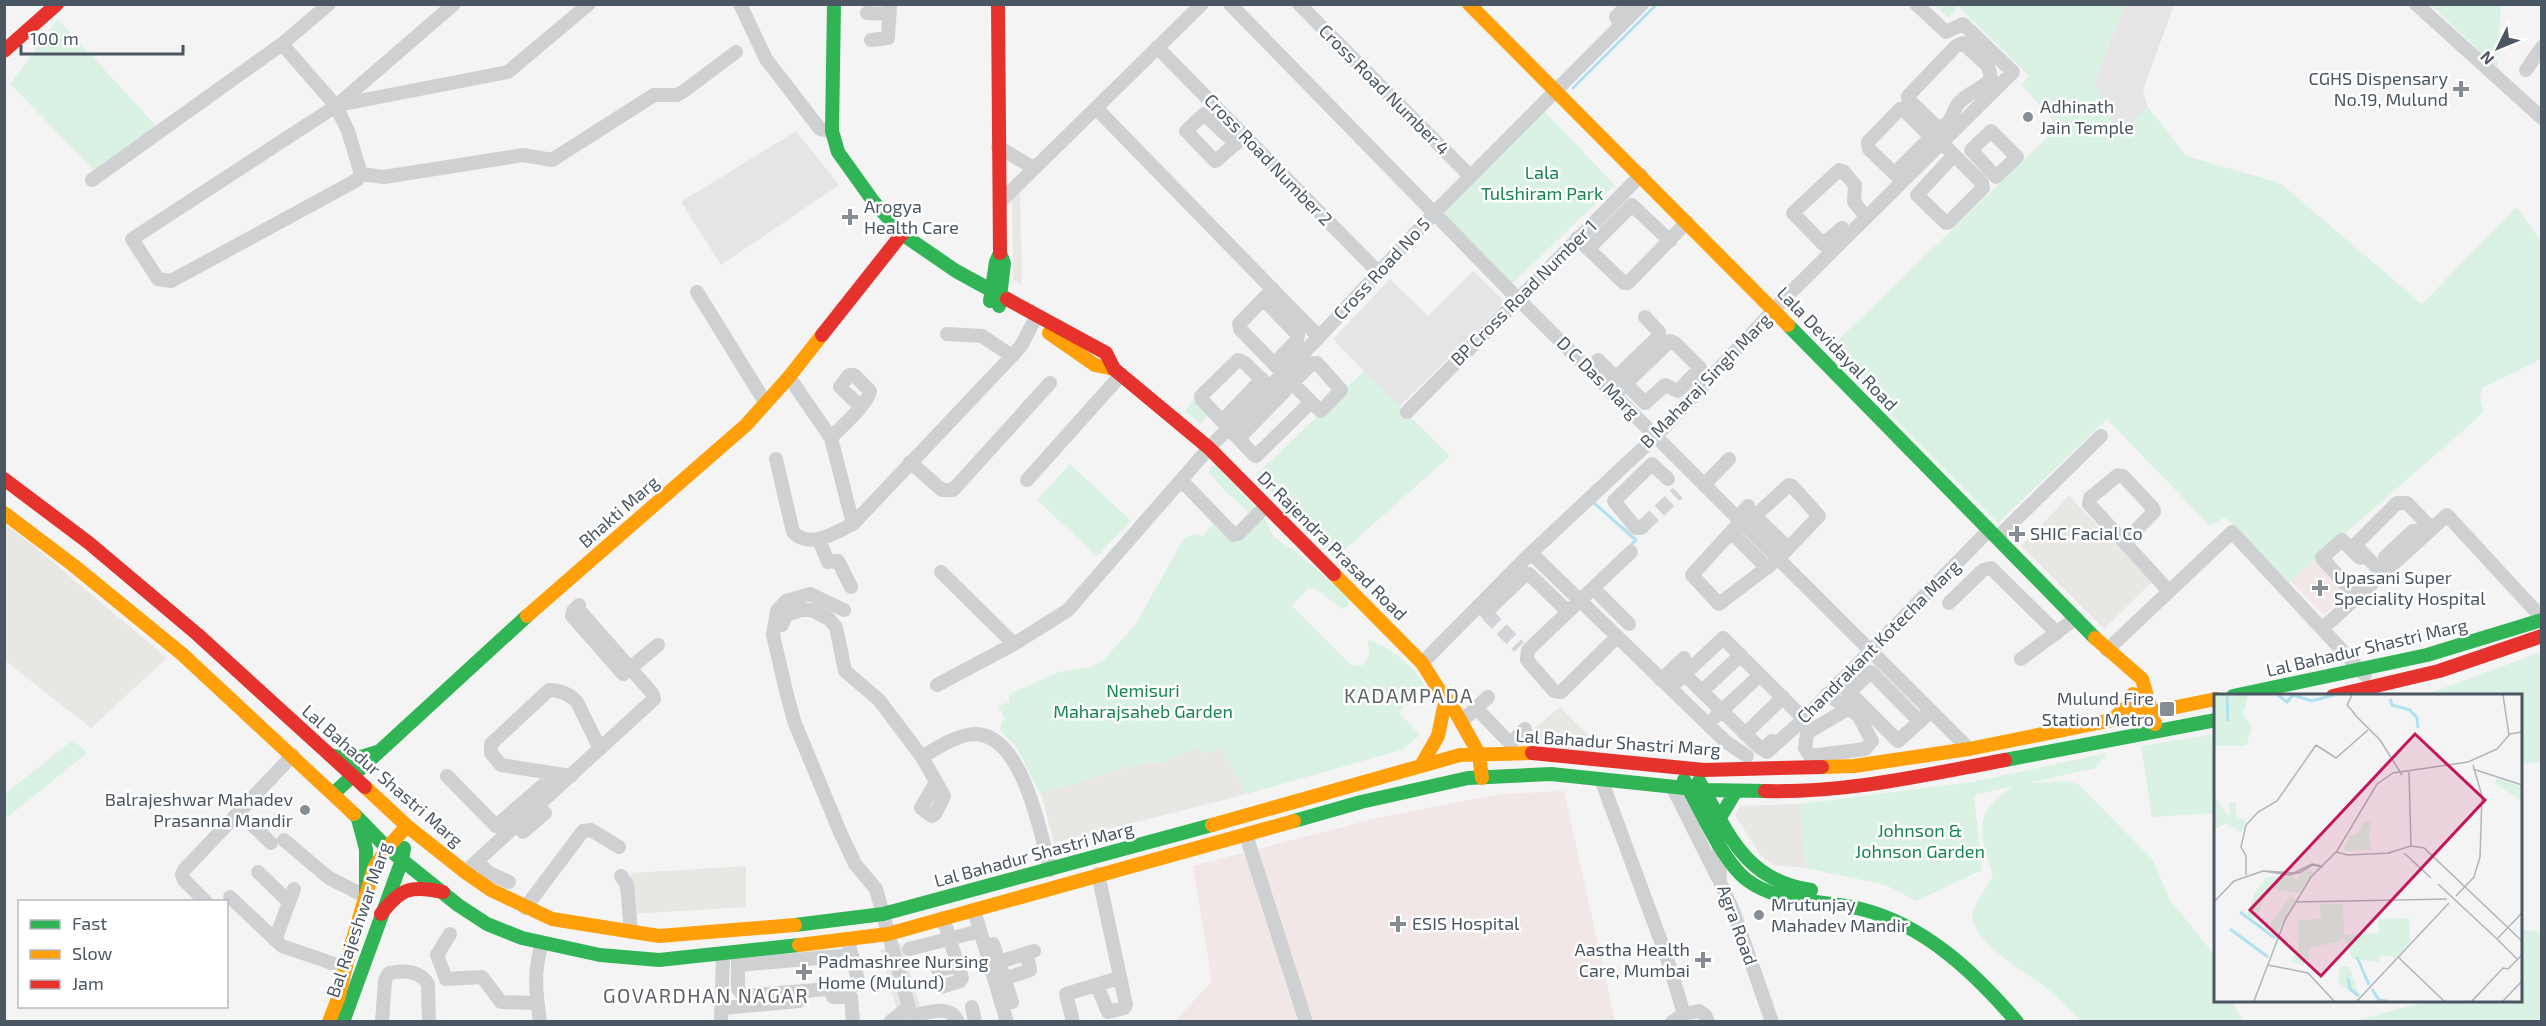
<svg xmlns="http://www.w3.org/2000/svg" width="2546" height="1026" font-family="'Exo 2',sans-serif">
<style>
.commercial{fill:#e8e7e3}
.education{fill:#e6e5e6}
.medical{fill:#f1e7e6}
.green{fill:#d9f2e3}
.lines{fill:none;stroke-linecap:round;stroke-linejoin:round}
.stream{stroke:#aee2f0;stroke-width:3}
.street-tunnel{stroke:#d2d4d7;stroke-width:14;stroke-dasharray:14 7;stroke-linecap:butt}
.street{stroke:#ced0d2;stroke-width:14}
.fast{stroke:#30b455;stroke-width:14}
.slow{stroke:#ff9f0a;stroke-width:14}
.jam{stroke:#e5322d;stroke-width:14}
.poi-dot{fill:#868d94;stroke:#fff;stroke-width:2}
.labels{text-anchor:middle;stroke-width:5;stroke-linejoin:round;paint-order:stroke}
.poi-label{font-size:18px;fill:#4a5661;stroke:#fff;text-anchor:start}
.street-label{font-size:18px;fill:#4a5661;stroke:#fff}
.park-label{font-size:18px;fill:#17864f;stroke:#fff}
.neighbourhood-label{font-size:20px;letter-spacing:1.5px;fill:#5f6368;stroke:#fff}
.inset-river{fill:none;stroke:#aee2f0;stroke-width:3}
.inset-road{fill:none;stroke:#b0b5b9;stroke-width:1.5}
.view{fill:#c2185b;fill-opacity:0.15;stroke:#c2185b;stroke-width:3}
.inset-edge{fill:none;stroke:#4a5661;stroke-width:3}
</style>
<rect width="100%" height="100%" fill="#f4f4f4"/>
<!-- commercial -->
<path class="commercial" d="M1020 192 1022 285 1013 280 1012 196Z
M2069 496 2152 582 2104 629 2021 546Z
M4 524 29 542 167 658 91 728 5 661Z
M1560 707 1601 748 1594 753 1514 745Z
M1216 739 1247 794 1054 843 1040 789Z
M1800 804 1806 868 1773 865 1761 856 1735 815 1740 806Z
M746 866V907L630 914 631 873Z
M901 943 925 1021H900L880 950Z"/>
<!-- education -->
<path class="education" d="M2125 5H2174L2143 90 2148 107 2117 137 2095 81Z
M796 131 839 185 721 265 681 202Z
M1473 271 1505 302 1399 407 1333 339 1390 279 1428 316Z"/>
<!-- medical -->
<path class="medical" d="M2318 557 2348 595 2324 615 2290 581Z
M1564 791 1615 1021 1174 1022 1212 981 1193 866 1377 818 1500 794Z"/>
<!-- green -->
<path class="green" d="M1935 5H2125L2095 81 2117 136 2148 107 2186 156 2280 183 2422 304 2516 207 2541 241V359L2482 388 2480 398 2483 412 2472 423 2289 582 2225 517 2210 526 2107 419 1998 523 1827 351 2059 126 2021 85 2029 76 1958 6 1949 18Z
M2431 5H2501L2497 68Z
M58 19 156 126 96 172 10 84Z
M1542 109 1615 185 1511 285 1442 215Z
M1364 371 1450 456 1335 558 1256 475Z
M1196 396 1209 413 1201 424 1185 411Z
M1070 464 1131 521 1097 556 1037 500Z
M1216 465 1263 515 1273 536 1296 552 1349 597 1348 606 1343 609 1317 590 1307 589 1292 606 1352 666 1363 665 1369 654 1368 640C1387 645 1419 669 1425 689 1426 692 1425 698 1424 703L1414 702 1404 706 1400 714 1420 735 1401 750 1247 794 1220 747 1218 751 1206 753 1194 748 1161 763H1147L1122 769 1040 794 1017 748 1000 730 1002 721 1005 719 998 706 1009 702V694L1059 672 1089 667 1103 661 1137 622 1184 538 1196 534 1203 536 1213 524 1227 538 1239 535 1250 524 1247 510 1226 492 1209 473 1211 467Z
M2541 652V762L2521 764 2520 696H2422Z
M2216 734V813L2152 817 2141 746Z
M73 740 87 753 5 819V794Z
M2107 753 2096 768 2029 783 2064 781 2078 784 2153 860 2170 900 2216 957V1000L2232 1001 2243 1021H2081C2071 1012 2061 1001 2051 992 2034 976 1965 940 1973 912 1976 900 1987 887 1993 876 1980 833 1971 813 2014 786L1974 795 1982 870 1916 901 1886 885 1806 868 1800 804 1973 782Z
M2521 929 2541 932V1021H2355L2427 1001 2520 1000Z"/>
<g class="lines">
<!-- stream -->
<path class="stream" d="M1573 88 1657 4
M1594 503 1636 540 1629 547"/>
<!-- street-tunnel -->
<path class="street-tunnel" d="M1644 525 1678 493
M1487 614 1519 647"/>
<!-- street -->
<path class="street" d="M329 4 282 44 336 106 348 131 361 174 357 180 171 281 158 279 132 239 336 106 454 4
M740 4 766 59 820 129 832 131
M1230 4 1518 299 1969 749
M1299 4 1470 176
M2416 4 2542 118
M867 13 890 14
M1616 17 1628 4
M871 40 888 38 890 4
M1963 43 1988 66 1991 78C1982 91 1964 93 1956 107 1951 116 1951 124 1938 128L1908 99V96L1956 46Z
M1157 47 1379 273
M2526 70 2542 47
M338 105 508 72 589 4
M1096 108 1319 337
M1991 131 2017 157 1996 177 1971 150Z
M1941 142 1982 183 1983 188 1949 222 1946 223 1917 195 1954 155
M1236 144 1204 114 1186 131 1215 161 1217 160 1244 136
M998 147 1034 168
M1895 173 1931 137 1903 109H1900L1868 142 1869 149 1902 181
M361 174 384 177 523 155 552 160 654 95H677L684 91 736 52
M92 180 282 44
M1001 201 1202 4
M1842 228 1823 244 1793 213 1839 170 1843 171 1855 185 1854 202 1866 217
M1577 238 1624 283H1628L1687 222
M1588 249 1632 205 1670 241
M1273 289 1239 324 1240 329 1311 402
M697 292 765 402
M1264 300 1298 335 1297 340 1274 364
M947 334 982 336 1012 356
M1598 360 1616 378
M789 377 831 438 853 524 1012 356 1021 346 1033 323
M1606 387 1659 336V332L1645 317
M1614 395 1670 341 1675 343 1700 368 1678 391 1665 385 1645 403 1626 384
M1407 412 1641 175
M1222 421 1262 379
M831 438C840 428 868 404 870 391L854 375H849L840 387 860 406
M1239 438 1312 363H1317L1341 390 1321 411 1311 402 1256 456 1254 455 1202 400 1201 396 1238 360 1245 363 1269 387
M776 459 793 532C810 550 836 532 853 524
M910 462 942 490H953L1050 383
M1027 480 1121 375
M1181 480 1234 535 1238 534 1266 506
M1704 485 1729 459
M1755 516 1788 548
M1737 518 1748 506
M1741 521 1692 575 1719 604 1778 559 1819 516 1792 486 1789 485 1745 525
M1644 525 1641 528H1636L1614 501 1652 464 1668 479
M1731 532 1767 568
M1997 538 2101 436
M819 540 828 562 838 561 851 587
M2124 542 2154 512 2153 508 2123 476 2118 475 2090 498 2089 504 2168 590
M1531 553 1726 742 1747 756
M2390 567 2385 561V557L2413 531H2417L2423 537
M941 572 1014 644 1068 610 1209 448 1319 337 1434 213 1642 4
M2383 574 2359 549 2357 543 2397 503H2407L2432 529
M1593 588 1629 624
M2357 597 2322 558 2342 540 2360 558
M1949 603 1983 570 1991 568 2057 633
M579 605 573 611 572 616 623 674 658 645
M844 610 810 594 786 601 777 611 773 635 787 695 794 721 840 832 855 864 876 889 913 1022
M1486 612 1525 575 1529 574 1563 607
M782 625 786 615 801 610H812L829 619 836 627 845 671 879 700 922 757C935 749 952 738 967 735 1021 723 1041 834 1050 870
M2323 628 2447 515 2542 618
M1617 637 1561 692 1554 691 1527 660 1528 650 1631 552
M2107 650 2232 532 2365 675
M2021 659 2076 618
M1422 663 1531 553 1656 436 1785 298 2013 72 1963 24 1946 32 1916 4
M1684 674 1760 748 1763 749 1772 741
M1661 680 1684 658
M1839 682 1898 741 1931 711
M937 685 1014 644
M1670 688 1723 638 1804 719
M1702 691 1741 655
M1849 692 1871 672 1920 722
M1827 694 1858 715 1872 741 1865 749 1810 756 1805 748 1807 733 1847 709
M1476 708 1508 741 1514 740 1525 729
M1715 717 1760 675
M1461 722 1488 697
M1745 734 1783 697
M1767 752 1804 719 1989 530
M922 757 944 796 935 814 932 816 921 808 936 782
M447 776 496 826 556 774
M571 776 501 765 491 753V744L549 690C558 689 571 695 577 702L600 749
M1601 779 1666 955 1684 1014 1672 1022
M1673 788 1718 878
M239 812 271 843
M523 832 545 813
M1246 835 1306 1022
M284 840 329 878 365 896
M1719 844 1720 882 1734 913 1772 1022
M483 867 489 873 509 882
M258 872 289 902
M465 872 654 699 652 693 581 612
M621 876 627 885 631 932
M230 897 282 946 346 968
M206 902 184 880 182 875 184 870 293 755
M525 908 583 831 591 830 619 847
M974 910 1007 1022
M450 934 437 955 446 979 482 977 501 1002 538 1003
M275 940 294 889
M993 944 1012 1002
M909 949 980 931
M738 953V989L744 996 852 987 858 980 848 940
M999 962 1034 951
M738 965 852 955
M938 970 958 966
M1004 979 1030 970 1027 953
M1097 985 1108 1012 1124 1008 1126 1005 1098 874
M941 987 960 981 962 978 943 918
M833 997H851L853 1022
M972 1007 975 1022
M723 1008 799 1001
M1684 1014 1699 1011 1705 1015 1708 1022
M912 1016C927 1013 950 1003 958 1022
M382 1022 385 980 389 973C404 970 420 971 428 984L429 1022
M540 1022C536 992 533 973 542 943
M721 1022 723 955
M890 1022 909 1007
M1073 1022 1066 994 1119 978"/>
<!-- fast -->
<path class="fast" d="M834 4 832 131 838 152 873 201 902 234 956 271 1007 299
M990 301 996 262 1000 253 1004 263 999 306
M1788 325 2095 638
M2233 696 2427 655 2542 620
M330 755 352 760 377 752
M2005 760 2216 720
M1684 780C1699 807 1723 862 1747 880 1779 904 1823 900 1861 909 1925 925 1975 973 2017 1022
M1699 781C1728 833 1745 881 1811 890
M334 793 527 616
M354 814 387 848 458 905 487 924 522 938 600 955 659 960 799 945
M1721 816 1736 791
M358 819 366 849V895
M1294 821 1361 802 1468 778 1551 774 1704 790 1765 791
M795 925 883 914 1212 825
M343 1022 402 860 404 848"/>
<!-- slow -->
<path class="slow" d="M1469 4 1788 325
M1049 333 1095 365 1114 369
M4 513 73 565 182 654 354 814
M1334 574 1422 663 1441 693 1450 702 1479 754 1482 778
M527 616 746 425 789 377 822 335
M2095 638 2142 679 2155 724
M2113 719 2129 705 2133 694
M1422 764 1438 736 1444 707
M1822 767 1854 766 1969 749 2216 699
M365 787 407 826 465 872 491 890 552 919 659 936 795 925
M1212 825 1460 755 1532 753
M799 945 888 934 1294 821
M329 1022 339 996 350 949 374 868 387 848 407 826"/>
<!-- jam -->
<path class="jam" d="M998 4 1000 253
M4 51 57 4
M1007 299 1106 353 1114 369 1209 448 1334 574
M822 335 902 234
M4 479 89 543 197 634 365 787
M2333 696 2439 671 2542 636
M1532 753 1704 770 1822 767
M1765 791C1848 793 1924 775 2005 760
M381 914C401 888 411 885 443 892"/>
</g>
<!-- markers -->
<g class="poi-dot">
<path d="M2458 80h6v6h6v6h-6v6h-6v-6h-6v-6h6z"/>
<circle cx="2028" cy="117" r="6"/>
<path d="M847 208h6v6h6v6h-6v6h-6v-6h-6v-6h6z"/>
<path d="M2014 525h6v6h6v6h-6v6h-6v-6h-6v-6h6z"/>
<path d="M2317 579h6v6h6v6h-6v6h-6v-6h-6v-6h6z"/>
<rect x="2159" y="701" width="16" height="16" rx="3"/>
<circle cx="305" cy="810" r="6"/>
<circle cx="1759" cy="915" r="6"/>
<path d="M1395 915h6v6h6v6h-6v6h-6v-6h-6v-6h6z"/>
<path d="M1700 951h6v6h6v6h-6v6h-6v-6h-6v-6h6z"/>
<path d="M801 963h6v6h6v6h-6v6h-6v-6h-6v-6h6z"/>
</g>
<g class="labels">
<!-- poi labels -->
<g class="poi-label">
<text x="2448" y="85" text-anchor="end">CGHS Dispensary<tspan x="2448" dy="21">No.19, Mulund</tspan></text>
<text x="2040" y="113">Adhinath<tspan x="2040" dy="21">Jain Temple</tspan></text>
<text x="864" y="213">Arogya<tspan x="864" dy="21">Health Care</tspan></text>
<text x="2030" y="540">SHIC Facial Co</text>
<text x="2334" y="584">Upasani Super<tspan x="2334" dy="21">Speciality Hospital</tspan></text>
<text x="2154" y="705" text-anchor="end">Mulund Fire<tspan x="2154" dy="21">Station Metro</tspan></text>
<text x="293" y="806" text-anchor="end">Balrajeshwar Mahadev<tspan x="293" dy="21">Prasanna Mandir</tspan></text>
<text x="1771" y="911">Mrutunjay<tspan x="1771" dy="21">Mahadev Mandir</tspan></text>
<text x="1412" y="930">ESIS Hospital</text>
<text x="1690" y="956" text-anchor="end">Aastha Health<tspan x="1690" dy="21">Care, Mumbai</tspan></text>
<text x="818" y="968">Padmashree Nursing<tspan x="818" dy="21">Home (Mulund)</tspan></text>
</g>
<!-- street labels -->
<g class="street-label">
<text transform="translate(1384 90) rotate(45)" y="6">Cross Road Number 4</text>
<text transform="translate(1268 160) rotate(46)" y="6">Cross Road Number 2</text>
<text transform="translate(1382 269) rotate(-47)" y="6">Cross Road No 5</text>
<text transform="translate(1524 293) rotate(-45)" y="6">BP Cross Road Number 1</text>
<text transform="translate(1837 349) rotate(46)" y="6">Lala Devidayal Road</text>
<text transform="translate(1598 378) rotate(45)" y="6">D C Das Marg</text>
<text transform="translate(1706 381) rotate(-46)" y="6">B Maharaj Singh Marg</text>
<text transform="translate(619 512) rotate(-41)" y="6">Bhakti Marg</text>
<text transform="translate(1332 546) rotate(45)" y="6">Dr Rajendra Prasad Road</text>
<text transform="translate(1879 642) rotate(-45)" y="6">Chandrakant Kotecha Marg</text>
<text transform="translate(2367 648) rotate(-13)" y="6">Lal Bahadur Shastri Marg</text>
<text transform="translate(1618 743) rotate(4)" y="6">Lal Bahadur Shastri Marg</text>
<text transform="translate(382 776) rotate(41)" y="6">Lal Bahadur Shastri Marg</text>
<text transform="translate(1034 855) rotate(-15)" y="6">Lal Bahadur Shastri Marg</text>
<text transform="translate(359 920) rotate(-71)" y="6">Bal Rajeshwar Marg</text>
<text transform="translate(1737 925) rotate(70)" y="6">Agra Road</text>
</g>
<!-- park labels -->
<g class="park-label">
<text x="1542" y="179">Lala<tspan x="1542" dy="21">Tulshiram Park</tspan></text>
<text x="1143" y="697">Nemisuri<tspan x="1143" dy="21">Maharajsaheb Garden</tspan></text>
<text x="1920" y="837">Johnson &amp;<tspan x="1920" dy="21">Johnson Garden</tspan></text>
</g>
<!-- neighbourhood labels -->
<g class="neighbourhood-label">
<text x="1409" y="703">KADAMPADA</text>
<text x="706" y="1003">GOVARDHAN NAGAR</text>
</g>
</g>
<!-- overview -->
<g transform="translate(2214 694)">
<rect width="308" height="308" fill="#f4f4f4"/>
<path d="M0 1H34L29 20 38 33 32 52H2L0 55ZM283 84 307 93V106L281 90ZM0 101 12 120 16 121 15 108H22V122L32 127 28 139 13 129 0 136ZM150 127 158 129 155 140 157 156 129 157 136 141 143 140ZM95 175 100 178 84 199 56 195 41 225 33 222 40 200 52 183H80L83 188 86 180ZM76 202 82 206 62 240 55 233ZM106 210H129L130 240 136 241 165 239 164 225 195 224 196 248 179 267V262H166V268L139 265 131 246 126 244V247L95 254V266H90V271L77 268 85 253 84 227 107 224ZM135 272 145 302 143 303 124 288 126 273Z" fill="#d9f2e3"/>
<path class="inset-river" d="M64 1 73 8 79 1 98 7 120 1M13 2 14 27M176 5 178 11 196 16 203 24 204 34M26 218 61 244M16 235 54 263M143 263 155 291M134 284 136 295 145 302M158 295 165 306 173 307"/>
<path class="inset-road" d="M138 1 133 11 141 20M289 1 295 41M140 20 166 46 188 81M102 51 122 64 154 36M259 75 308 91M195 78 197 153M122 158 134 161 177 159M174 159 197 152 210 154 308 247M190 159 217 184M108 172 98 170 80 179 49 177 75 181 87 178 98 171 109 173M32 181V162L27 153 32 131 44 118 63 107 102 51M224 190 283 245 308 219M242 202 260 183 266 163 268 102 259 71M0 208 20 187 49 177M82 208 233 205M283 245 303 265M184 263 230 307M54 271 94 279 120 307M40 307 71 226 97 183 123 157 163 90 179 79 254 68 283 55 296 40 308 38M143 307 235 209M258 307 289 274 294 275 308 261M289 307 308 287"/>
<path class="view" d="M201 40 271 106 107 282 36 216Z"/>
<rect width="308" height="308" class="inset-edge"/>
</g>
<!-- border -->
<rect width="2546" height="1026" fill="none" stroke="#4a5661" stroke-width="12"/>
<!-- legend -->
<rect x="18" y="900" width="210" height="108" fill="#ffffff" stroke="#b7bbc0" stroke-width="1.5"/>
<rect x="30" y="920" width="30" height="9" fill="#30b455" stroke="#b7bbc0" stroke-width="1.5"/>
<text x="72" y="930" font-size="18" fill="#4a5661">Fast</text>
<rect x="30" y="950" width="30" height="9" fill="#ff9f0a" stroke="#b7bbc0" stroke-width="1.5"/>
<text x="72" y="960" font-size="18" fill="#4a5661">Slow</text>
<rect x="30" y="980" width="30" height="9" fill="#e5322d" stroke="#b7bbc0" stroke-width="1.5"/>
<text x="72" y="990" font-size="18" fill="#4a5661">Jam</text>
<!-- north arrow -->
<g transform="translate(2498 48) rotate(227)" stroke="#ffffff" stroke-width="4.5" paint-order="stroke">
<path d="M0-4.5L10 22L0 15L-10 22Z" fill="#4a5661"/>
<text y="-9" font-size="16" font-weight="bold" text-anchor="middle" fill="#4a5661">N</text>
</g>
<!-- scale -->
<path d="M21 45v9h162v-9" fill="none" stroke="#4a5661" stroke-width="3"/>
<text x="30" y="45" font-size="18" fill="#4a5661" stroke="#ffffff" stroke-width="4.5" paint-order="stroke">100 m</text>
</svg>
